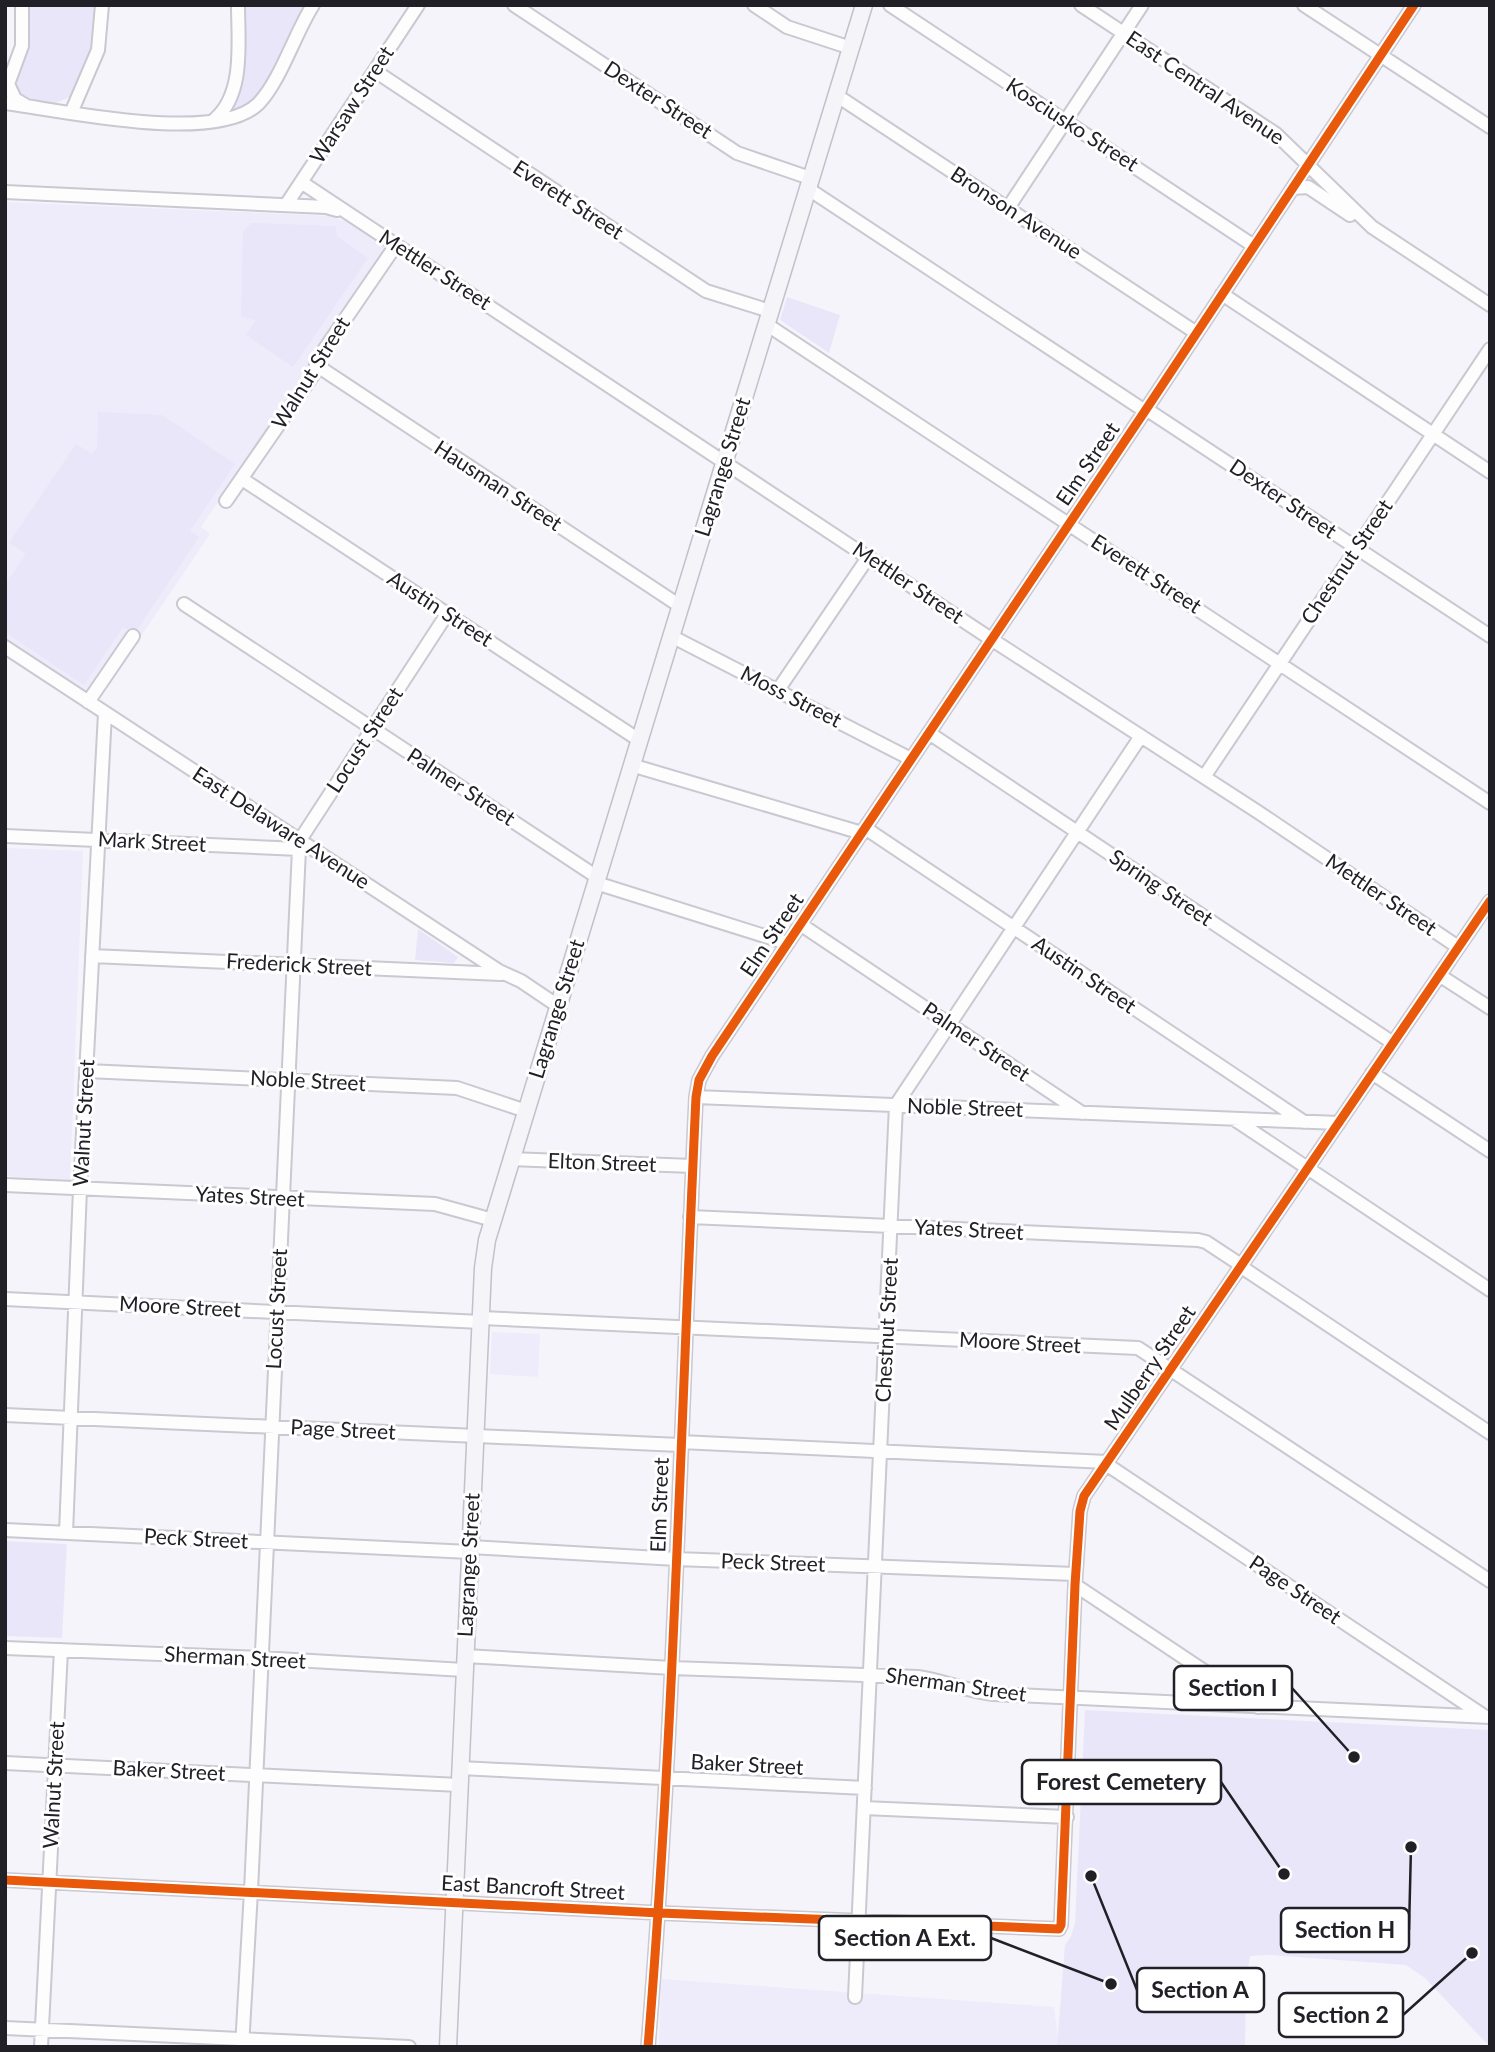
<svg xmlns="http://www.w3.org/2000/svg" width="1495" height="2052" font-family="Lato,sans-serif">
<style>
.built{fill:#eeebfb}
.green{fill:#eae6f9}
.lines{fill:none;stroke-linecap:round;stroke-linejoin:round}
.minor-casing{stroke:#cac8d0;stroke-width:16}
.major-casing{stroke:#c2c0c9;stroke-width:19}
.minor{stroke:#fefdfe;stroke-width:12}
.major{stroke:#f5f4f8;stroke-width:16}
.cycleway-casing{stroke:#fff;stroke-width:13}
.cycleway{stroke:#e8590c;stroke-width:9}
.labels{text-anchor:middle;stroke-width:6;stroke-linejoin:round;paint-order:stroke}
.street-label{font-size:21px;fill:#212027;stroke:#fff}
.leader{fill:none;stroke:#212027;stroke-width:2.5}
.callout-dot{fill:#212027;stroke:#fff;stroke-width:2.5}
.callout{fill:#fff;stroke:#212027;stroke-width:2.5}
.callout-label{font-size:23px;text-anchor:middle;font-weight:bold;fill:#212027}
</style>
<rect width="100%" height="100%" fill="#f5f4fb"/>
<!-- built -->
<path class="built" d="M5 202 330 216 348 222 387 248 315 356 307 373 201 527 210 534 135 645 125 639 85 693 5 640Z
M5 848 83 851 70 1180 5 1176Z
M492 1332 540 1334 538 1377 490 1374Z
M661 1979 1054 2007 1059 2047H659Z"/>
<!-- green -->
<path class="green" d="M26 5H98L96 41 70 97 53 104 27 102 15 92 14 79Z
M241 5H308L260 96 233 111 231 108 236 92Z
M251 223 336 226 337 236 368 258 293 367 246 335 256 320 241 317 243 232Z
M787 297 840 315 829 353 780 320Z
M98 412 162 415 235 464 190 531 199 537 134 634 123 627 84 685 5 632V585L26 554 9 543 76 444 92 454 97 448Z
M418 929 458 957 454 963 415 960Z
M5 1541 67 1544 62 1638 5 1636Z
M1085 1710 1490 1730V2047L1425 1978 1406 1965 1270 1955 1250 1956 1246 1983 1245 2047H1057L1065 1945 1071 1936 1075 1923Z"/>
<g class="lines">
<!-- minor casing -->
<g class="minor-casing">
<path id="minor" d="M22 5V46L8 84 15 99 25 105
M514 5 737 153 810 178
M754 5 787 27 851 48
M890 5 1254 246
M1081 5 1276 134 1372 227 1490 305
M1304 5 1490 127
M375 71 706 291 770 311
M836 95 1195 332
M5 103C61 110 215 145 258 104 280 82 295 33 313 5
M71 113 98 50 102 5
M215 119C245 93 238 41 238 5
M301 182 991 639 1258 812 1458 947
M807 188 1145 411
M1293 188 1308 187 1350 215
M5 192 326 207 337 210
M286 205 418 5
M1008 208 1142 5
M1222 294 1490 472
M766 324 1490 803
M316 365 680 606
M1146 409 1490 636
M242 479 639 740
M226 501 313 375 322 353 396 245
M184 604 597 877
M671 636 911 759
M5 647 499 971 521 981 558 1006
M778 690 869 556
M88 702 133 636
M929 733 1393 1043
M631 765 862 833
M1204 777 1490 349
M865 828 1304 1122
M5 836 299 849
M596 883 787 943
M800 924 1082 1113
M92 956 501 974
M1439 975 1490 1008
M87 1071 457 1088 526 1111
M1372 1073 1490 1151
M696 1097 1339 1123
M1234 1119 1490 1290
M510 1159 693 1166
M5 1185 435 1204 493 1220
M690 1217 1198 1240 1206 1242 1241 1265
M1240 1266 1490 1433
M5 1299 481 1322
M481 1318 1138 1348 1490 1581
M5 1415 680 1445
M681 1442 1107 1462
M1106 1464 1484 1716
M5 1530 470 1552
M66 1533 80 1189 105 713
M470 1547 676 1559 1075 1574
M1075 1585 1258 1707
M5 1648 261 1658 464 1670
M465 1656 672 1668 918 1677C944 1681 967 1691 993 1694L1490 1717
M5 1763 459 1785
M460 1768 865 1788
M864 1808 1067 1817
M5 1880 660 1913 1059 1929 1061 1925 1075 1585 1080 1511 1084 1496 1490 901
M855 1997 896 1105 1141 736
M5 2028 409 2047
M41 2047 61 1650
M242 2047 251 1891 299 849 300 840 447 614
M648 2047C674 1731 681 1414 696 1097L699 1080 712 1056 1145 411 1414 5"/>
</g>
<!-- major casing -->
<g class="major-casing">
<path id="major" d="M448 2047 483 1268 487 1240 864 5"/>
</g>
<!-- minor -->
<use href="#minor" class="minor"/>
<!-- major -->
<use href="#major" class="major"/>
<!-- cycleway casing -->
<g class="cycleway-casing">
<path id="cycleway" d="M5 1880 660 1913 1059 1929 1061 1925 1075 1585 1080 1511 1084 1496 1490 901
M648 2047C674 1731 681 1414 696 1097L699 1080 712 1056 1145 411 1414 5"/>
</g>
<!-- cycleway -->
<use href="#cycleway" class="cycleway"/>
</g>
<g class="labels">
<!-- street labels -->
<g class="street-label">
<text transform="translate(1205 88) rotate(34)" y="7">East Central Avenue</text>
<text transform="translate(658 100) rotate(33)" y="7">Dexter Street</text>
<text transform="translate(352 105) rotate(-57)" y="7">Warsaw Street</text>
<text transform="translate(1072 125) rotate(33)" y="7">Kosciusko Street</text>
<text transform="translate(568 200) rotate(33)" y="7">Everett Street</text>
<text transform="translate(1016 213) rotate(33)" y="7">Bronson Avenue</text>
<text transform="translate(435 270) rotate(33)" y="7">Mettler Street</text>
<text transform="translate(311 373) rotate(-58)" y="7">Walnut Street</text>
<text transform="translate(1088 464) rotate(-56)" y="7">Elm Street</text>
<text transform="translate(723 467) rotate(-73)" y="7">Lagrange Street</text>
<text transform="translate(498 486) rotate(33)" y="7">Hausman Street</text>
<text transform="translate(1283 499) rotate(34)" y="7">Dexter Street</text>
<text transform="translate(1347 562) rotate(-56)" y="7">Chestnut Street</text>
<text transform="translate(1146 574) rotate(33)" y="7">Everett Street</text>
<text transform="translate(908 583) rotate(34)" y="7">Mettler Street</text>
<text transform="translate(440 609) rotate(33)" y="7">Austin Street</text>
<text transform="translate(791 697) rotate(27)" y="7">Moss Street</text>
<text transform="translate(365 740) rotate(-57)" y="7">Locust Street</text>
<text transform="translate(461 787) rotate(33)" y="7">Palmer Street</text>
<text transform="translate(281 828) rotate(33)" y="7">East Delaware Avenue</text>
<text transform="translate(152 842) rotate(3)" y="7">Mark Street</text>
<text transform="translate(1161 888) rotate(34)" y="7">Spring Street</text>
<text transform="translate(1381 895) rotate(34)" y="7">Mettler Street</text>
<text transform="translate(772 935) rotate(-56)" y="7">Elm Street</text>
<text transform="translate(299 965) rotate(3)" y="7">Frederick Street</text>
<text transform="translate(1084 975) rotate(34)" y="7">Austin Street</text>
<text transform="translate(557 1009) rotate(-73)" y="7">Lagrange Street</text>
<text transform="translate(976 1042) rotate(34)" y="7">Palmer Street</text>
<text transform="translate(308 1081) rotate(3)" y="7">Noble Street</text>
<text transform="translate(965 1108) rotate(2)" y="7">Noble Street</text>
<text transform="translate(84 1123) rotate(-87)" y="7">Walnut Street</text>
<text transform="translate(602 1163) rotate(2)" y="7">Elton Street</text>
<text transform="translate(250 1197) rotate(3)" y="7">Yates Street</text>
<text transform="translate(969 1230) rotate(3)" y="7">Yates Street</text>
<text transform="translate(180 1307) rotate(3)" y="7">Moore Street</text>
<text transform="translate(277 1309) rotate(-87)" y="7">Locust Street</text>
<text transform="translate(887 1330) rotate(-87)" y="7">Chestnut Street</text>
<text transform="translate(1020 1343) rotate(3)" y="7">Moore Street</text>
<text transform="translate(1150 1368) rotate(-56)" y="7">Mulberry Street</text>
<text transform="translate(343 1430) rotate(3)" y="7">Page Street</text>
<text transform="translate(660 1505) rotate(-88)" y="7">Elm Street</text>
<text transform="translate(196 1539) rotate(3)" y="7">Peck Street</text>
<text transform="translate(773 1563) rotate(2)" y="7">Peck Street</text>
<text transform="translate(469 1565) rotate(-87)" y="7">Lagrange Street</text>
<text transform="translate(1295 1590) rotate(34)" y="7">Page Street</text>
<text transform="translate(235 1658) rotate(3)" y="7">Sherman Street</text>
<text transform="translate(956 1685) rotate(8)" y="7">Sherman Street</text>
<text transform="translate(747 1765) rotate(3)" y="7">Baker Street</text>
<text transform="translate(169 1771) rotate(3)" y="7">Baker Street</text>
<text transform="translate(54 1785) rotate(-87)" y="7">Walnut Street</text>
<text transform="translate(533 1888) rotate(3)" y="7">East Bancroft Street</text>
</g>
</g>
<!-- callouts -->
<path class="leader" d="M1354 1757L1292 1688M1284 1874L1221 1782M1411 1847L1409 1930M1111 1984L991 1938M1091 1876L1137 1990M1472 1953L1403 2015"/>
<g class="callout-dot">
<circle cx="1354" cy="1757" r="7"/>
<circle cx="1284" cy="1874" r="7"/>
<circle cx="1411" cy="1847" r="7"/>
<circle cx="1111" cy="1984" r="7"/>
<circle cx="1091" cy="1876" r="7"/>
<circle cx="1472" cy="1953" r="7"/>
</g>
<g class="callout">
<rect x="1174" y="1666" width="118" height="44" rx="7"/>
<rect x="1022" y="1760" width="199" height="44" rx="7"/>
<rect x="1281" y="1908" width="128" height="44" rx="7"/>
<rect x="819" y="1916" width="172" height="44" rx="7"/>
<rect x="1137" y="1968" width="127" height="44" rx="7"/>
<rect x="1279" y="1993" width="124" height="44" rx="7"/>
</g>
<g class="callout-label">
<text x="1233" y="1696">Section I</text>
<text x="1121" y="1790">Forest Cemetery</text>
<text x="1345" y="1938">Section H</text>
<text x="905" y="1946">Section A Ext.</text>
<text x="1200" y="1998">Section A</text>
<text x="1341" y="2023">Section 2</text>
</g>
<!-- border -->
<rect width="1495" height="2052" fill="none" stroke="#212027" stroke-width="14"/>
</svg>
